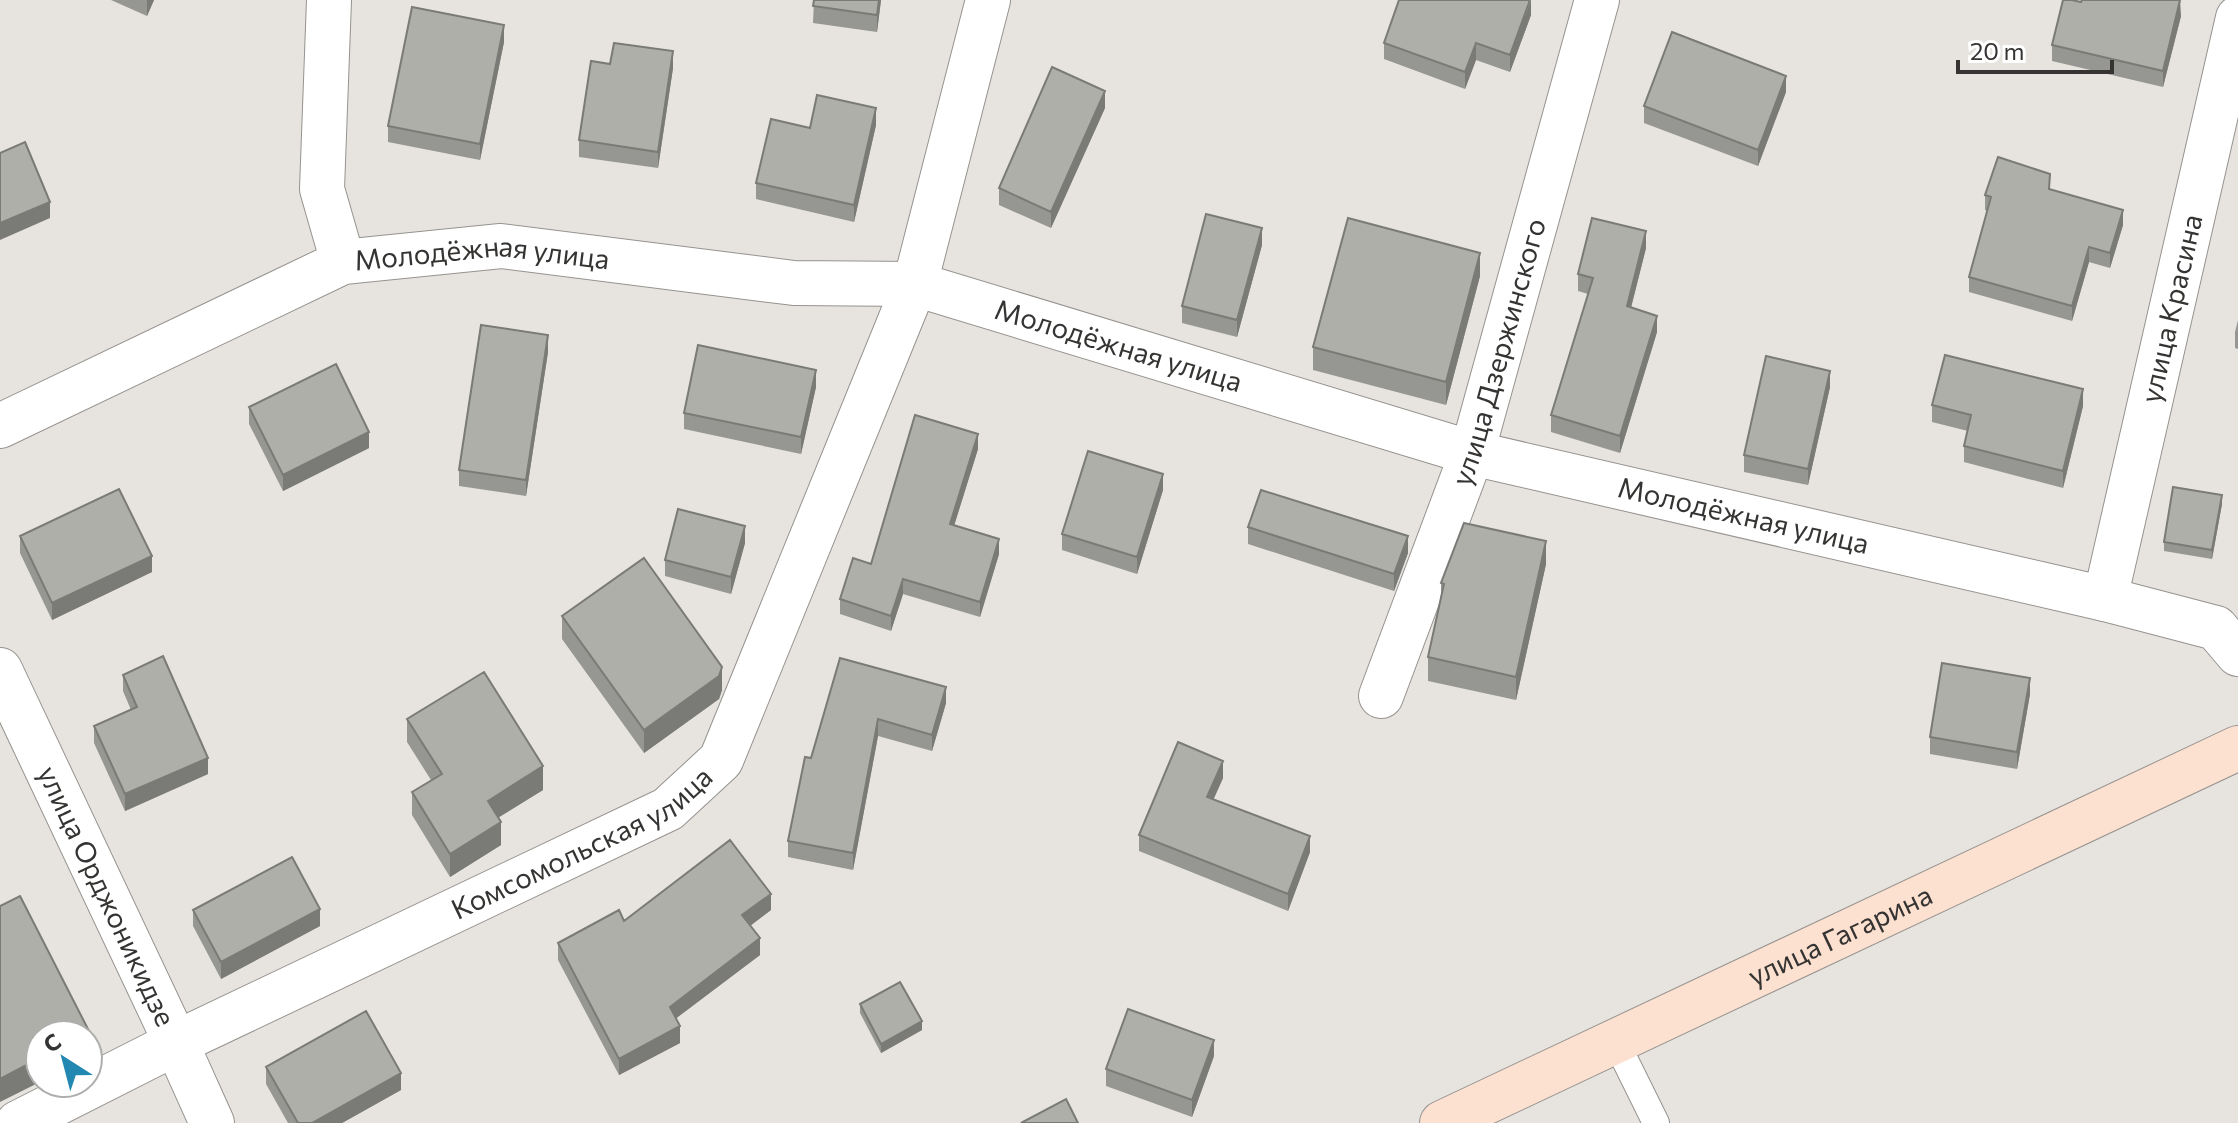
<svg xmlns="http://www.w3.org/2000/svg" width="2238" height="1123" font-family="Commissioner,sans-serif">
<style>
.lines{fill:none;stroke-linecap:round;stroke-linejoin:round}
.service-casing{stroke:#96938f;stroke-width:28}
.minor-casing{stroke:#96938f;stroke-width:46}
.secondary-casing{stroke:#96938f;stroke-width:46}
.service{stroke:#fff;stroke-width:26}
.minor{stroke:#fff;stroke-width:44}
.secondary{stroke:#fce0d0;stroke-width:44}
.wall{fill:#969692}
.shaded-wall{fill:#7a7a77}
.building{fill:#afafaa;stroke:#7a7a77;stroke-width:2}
.labels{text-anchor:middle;stroke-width:6;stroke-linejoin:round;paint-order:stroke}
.street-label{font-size:28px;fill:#353432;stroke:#fff}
</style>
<rect width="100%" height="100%" fill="#e7e4e0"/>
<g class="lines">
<!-- service casing -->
<g class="service-casing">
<path id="service" d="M1616 1042 1656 1123"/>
</g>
<!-- minor casing -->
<g class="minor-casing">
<g id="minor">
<path d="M329 0 322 189 343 262"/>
<path id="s1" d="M0 426 343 262 501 246 794 283 915 284 1472 453 2105 599 2216 628 2238 654"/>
<path id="s2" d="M2105 599 2238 18"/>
<path id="s3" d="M0 670 176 1043 212 1123"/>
<path id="s4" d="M1381 696 1472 453 1597 0"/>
<path id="s5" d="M18 1123 176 1043 668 809 721 760 915 284 988 0"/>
</g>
</g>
<!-- secondary casing -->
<g class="secondary-casing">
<g id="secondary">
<path id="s6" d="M1442 1123 2238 748"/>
</g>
</g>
<!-- service -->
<use href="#service" class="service"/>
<!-- minor -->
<use href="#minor" class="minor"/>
<!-- secondary -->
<use href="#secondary" class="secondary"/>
</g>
<!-- wall -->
<path class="wall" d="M111 0H154L147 16Z
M814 0H881L877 32 813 23Z
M2081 2 2181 16 2163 87 2052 61V45Z
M1531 15 1510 72 1476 60 1465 89 1384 59V43Z
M504 42 480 160 388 142V126Z
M610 64 673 68 658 168 579 157V140Z
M1786 92 1758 166 1644 123V106Z
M1105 108 1051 228 999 205V188Z
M876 125 854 222 756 199V183L810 128Z
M2050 189 2123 225 2110 268 2089 262 2072 321 1969 292V277L1987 211 1985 210V195Z
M1262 245 1237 337 1182 323V306Z
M1646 248 1631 308 1657 332 1620 453 1551 432V415L1588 294 1578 291V274Z
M1480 276 1446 405 1313 370V347Z
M2238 320V349L2235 348V332Z
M548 352 526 496 459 486V470Z
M816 387 801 454 684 429V413Z
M1830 387 1808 485 1744 472V455Z
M1932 405 2083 406 2063 488 1964 462V446L1968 431 1932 422Z
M249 407 369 448 283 491 249 424Z
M978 449 954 525 999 554 980 617 903 594 891 631 840 614V599Z
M1163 490 1137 574 1062 550V534Z
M2222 504 2212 559 2164 551V542Z
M1248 527 1408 553 1394 591 1248 544Z
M20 536 152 572 52 620 20 553Z
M745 543 731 594 665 576V560Z
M1546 564 1516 700 1428 681V657L1441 595V583Z
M562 616 722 690 719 699 644 753 562 639Z
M840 658 946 703 932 751 878 736 853 870 788 857V841Z
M123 675 208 774 125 811 94 743V726L131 710 123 691Z
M2030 694 2017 769 1930 754V737Z
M407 719 543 790 498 817 501 845 450 877 412 815V792L431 780 407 742Z
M1223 778 1213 800 1310 852 1288 911 1139 851V835Z
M193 910 320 926 221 979 193 926Z
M771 910 750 926 760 955 676 1018 680 1043 619 1075 558 960V943L624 921Z
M860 1004 922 1030 881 1053 860 1013Z
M1214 1056 1192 1117 1106 1086V1069Z
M266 1067 401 1090 342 1123H288L266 1084Z"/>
<!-- shaded-wall -->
<path class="shaded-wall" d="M147 0H154L147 16Z
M879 0H881L877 32V15Z
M1531 0V15L1510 72V55Z
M2180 0 2181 16 2163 87V71Z
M504 25V42L480 160V144Z
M1476 43V60L1465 89V72Z
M673 51V68L658 168V152Z
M1786 76V92L1758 166V150Z
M1105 91V108L1051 228V212Z
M876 108V125L854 222V205Z
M50 202V218L0 240V223Z
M2123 210V225L2110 268V253Z
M1262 228V245L1237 337V320Z
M1646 231V248L1627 323V306Z
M2089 247V262L2072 321V306Z
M1480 253V276L1446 405V382Z
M1657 316V332L1620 453V436Z
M548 335V352L526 496V480Z
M816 370V387L801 454V437Z
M1830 371V387L1808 485V469Z
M2083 389V406L2063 488V471Z
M369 432V448L283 491V475Z
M978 434V449L950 539V524Z
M1163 474V490L1137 574V557Z
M2222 495V504L2212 559V550Z
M745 526V543L731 594V577Z
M1408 536V553L1394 591V574Z
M999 539V554L980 617V602Z
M1546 541V564L1516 700V677Z
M152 556V572L52 620V603Z
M903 579V594L891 631V616Z
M722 667V690L719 699 644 753V730Z
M2030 678V694L2017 769V752Z
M946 687V703L932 751V735Z
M878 719V736L853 870V853Z
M208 758V774L125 811V794Z
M1223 761V778L1207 814V797Z
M543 766V790L488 824V801Z
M501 822V845L450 877V854Z
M1310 836V852L1288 911V894Z
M771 894V910L742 932V915Z
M320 909V926L221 979V962Z
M760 938V955L670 1023V1007Z
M922 1021V1030L881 1053V1044Z
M680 1026V1043L619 1075V1059Z
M90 1033V1056L88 1057V1035H85Z
M1214 1040V1056L1192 1117V1100Z
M40 1058V1082L0 1102V1079Z
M401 1073V1090L342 1123H312Z"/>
<!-- building -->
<path class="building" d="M814 0H879L877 15 813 6Z
M1399 0H1530L1510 55 1476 43 1465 72 1384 43Z
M2063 0H2072L2081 2 2082 0H2180L2163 71 2052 45Z
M412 7 504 25 480 144 388 126Z
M1672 32 1786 76 1758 150 1644 106Z
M614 43 673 51 658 152 579 140 591 61 610 64Z
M1052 67 1105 91 1051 212 999 188Z
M817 95 876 108 854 205 756 183 771 119 810 128Z
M25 142 50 202 0 223V153Z
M1998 157 2050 174 2049 189 2123 210 2110 253 2089 247 2072 306 1969 277 1991 197 1985 195Z
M1206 214 1262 228 1237 320 1182 306Z
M1348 218 1480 253 1446 382 1313 347Z
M1592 218 1646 231 1627 306 1657 316 1620 436 1551 415 1593 278 1578 274Z
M481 325 548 335 526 480 459 470Z
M698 345 816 370 801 437 684 413Z
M1945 355 2083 389 2063 471 1964 446 1971 415 1932 405Z
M1766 356 1830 371 1808 469 1744 455Z
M336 364 369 432 283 475 249 407Z
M915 415 978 434 950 524 999 539 980 602 903 579 891 616 840 599 853 558 871 564Z
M1088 451 1163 474 1137 557 1062 534Z
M2173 487 2222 495 2212 550 2164 542Z
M119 489 152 556 52 603 20 536Z
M1261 490 1408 536 1394 574 1248 527Z
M678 509 745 526 731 577 665 560Z
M1464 523 1546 541 1516 677 1428 657 1444 584 1441 583Z
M644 558 722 667 719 676 644 730 562 616Z
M163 656 208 758 125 794 94 726 137 707 123 675Z
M840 658 946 687 932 735 878 719 853 853 788 841 805 757 811 758Z
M1942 663 2030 678 2017 752 1930 737Z
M484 672 543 766 488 801 501 822 450 854 412 792 442 774 407 719Z
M1178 742 1223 761 1207 797 1310 836 1288 894 1139 835Z
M730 840 771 894 742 915 760 938 670 1007 680 1026 619 1059 558 943 619 910 624 921Z
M292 857 320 909 221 962 193 910Z
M20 896 90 1033 85 1035H40V1058L0 1079V906Z
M900 982 922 1021 881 1044 860 1004Z
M1128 1009 1214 1040 1192 1100 1106 1069Z
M366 1011 401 1073 312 1123H298L266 1067Z
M1066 1099 1078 1123H1021Z"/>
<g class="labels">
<!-- street labels -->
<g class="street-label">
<text dy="10" stroke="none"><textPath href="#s1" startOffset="520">Молодёжная улица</textPath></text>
<text dy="10" stroke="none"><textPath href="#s2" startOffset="298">улица Красина</textPath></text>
<text dy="10" stroke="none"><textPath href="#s1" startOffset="1168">Молодёжная улица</textPath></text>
<text dy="10" stroke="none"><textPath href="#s4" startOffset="364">улица Дзержинского</textPath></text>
<text dy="10" stroke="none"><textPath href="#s1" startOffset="1816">Молодёжная улица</textPath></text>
<text dy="10" stroke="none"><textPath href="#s5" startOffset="630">Комсомольская улица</textPath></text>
<text dy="10" stroke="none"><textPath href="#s3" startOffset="250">улица Орджоникидзе</textPath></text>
<text dy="10" stroke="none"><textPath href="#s6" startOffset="440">улица Гагарина</textPath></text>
</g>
</g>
<!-- north arrow -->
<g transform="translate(64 1059) rotate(324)"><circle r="38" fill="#ffffff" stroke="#aeaead" stroke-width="2"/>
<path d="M0-6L14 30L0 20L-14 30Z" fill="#2288b1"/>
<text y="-12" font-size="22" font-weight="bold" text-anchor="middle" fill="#353432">С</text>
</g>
<!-- scale -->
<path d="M1958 60v12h154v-12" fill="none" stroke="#353432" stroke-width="4"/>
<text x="1970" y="60" font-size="24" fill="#353432" stroke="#ffffff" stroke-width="6" paint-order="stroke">20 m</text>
</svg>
